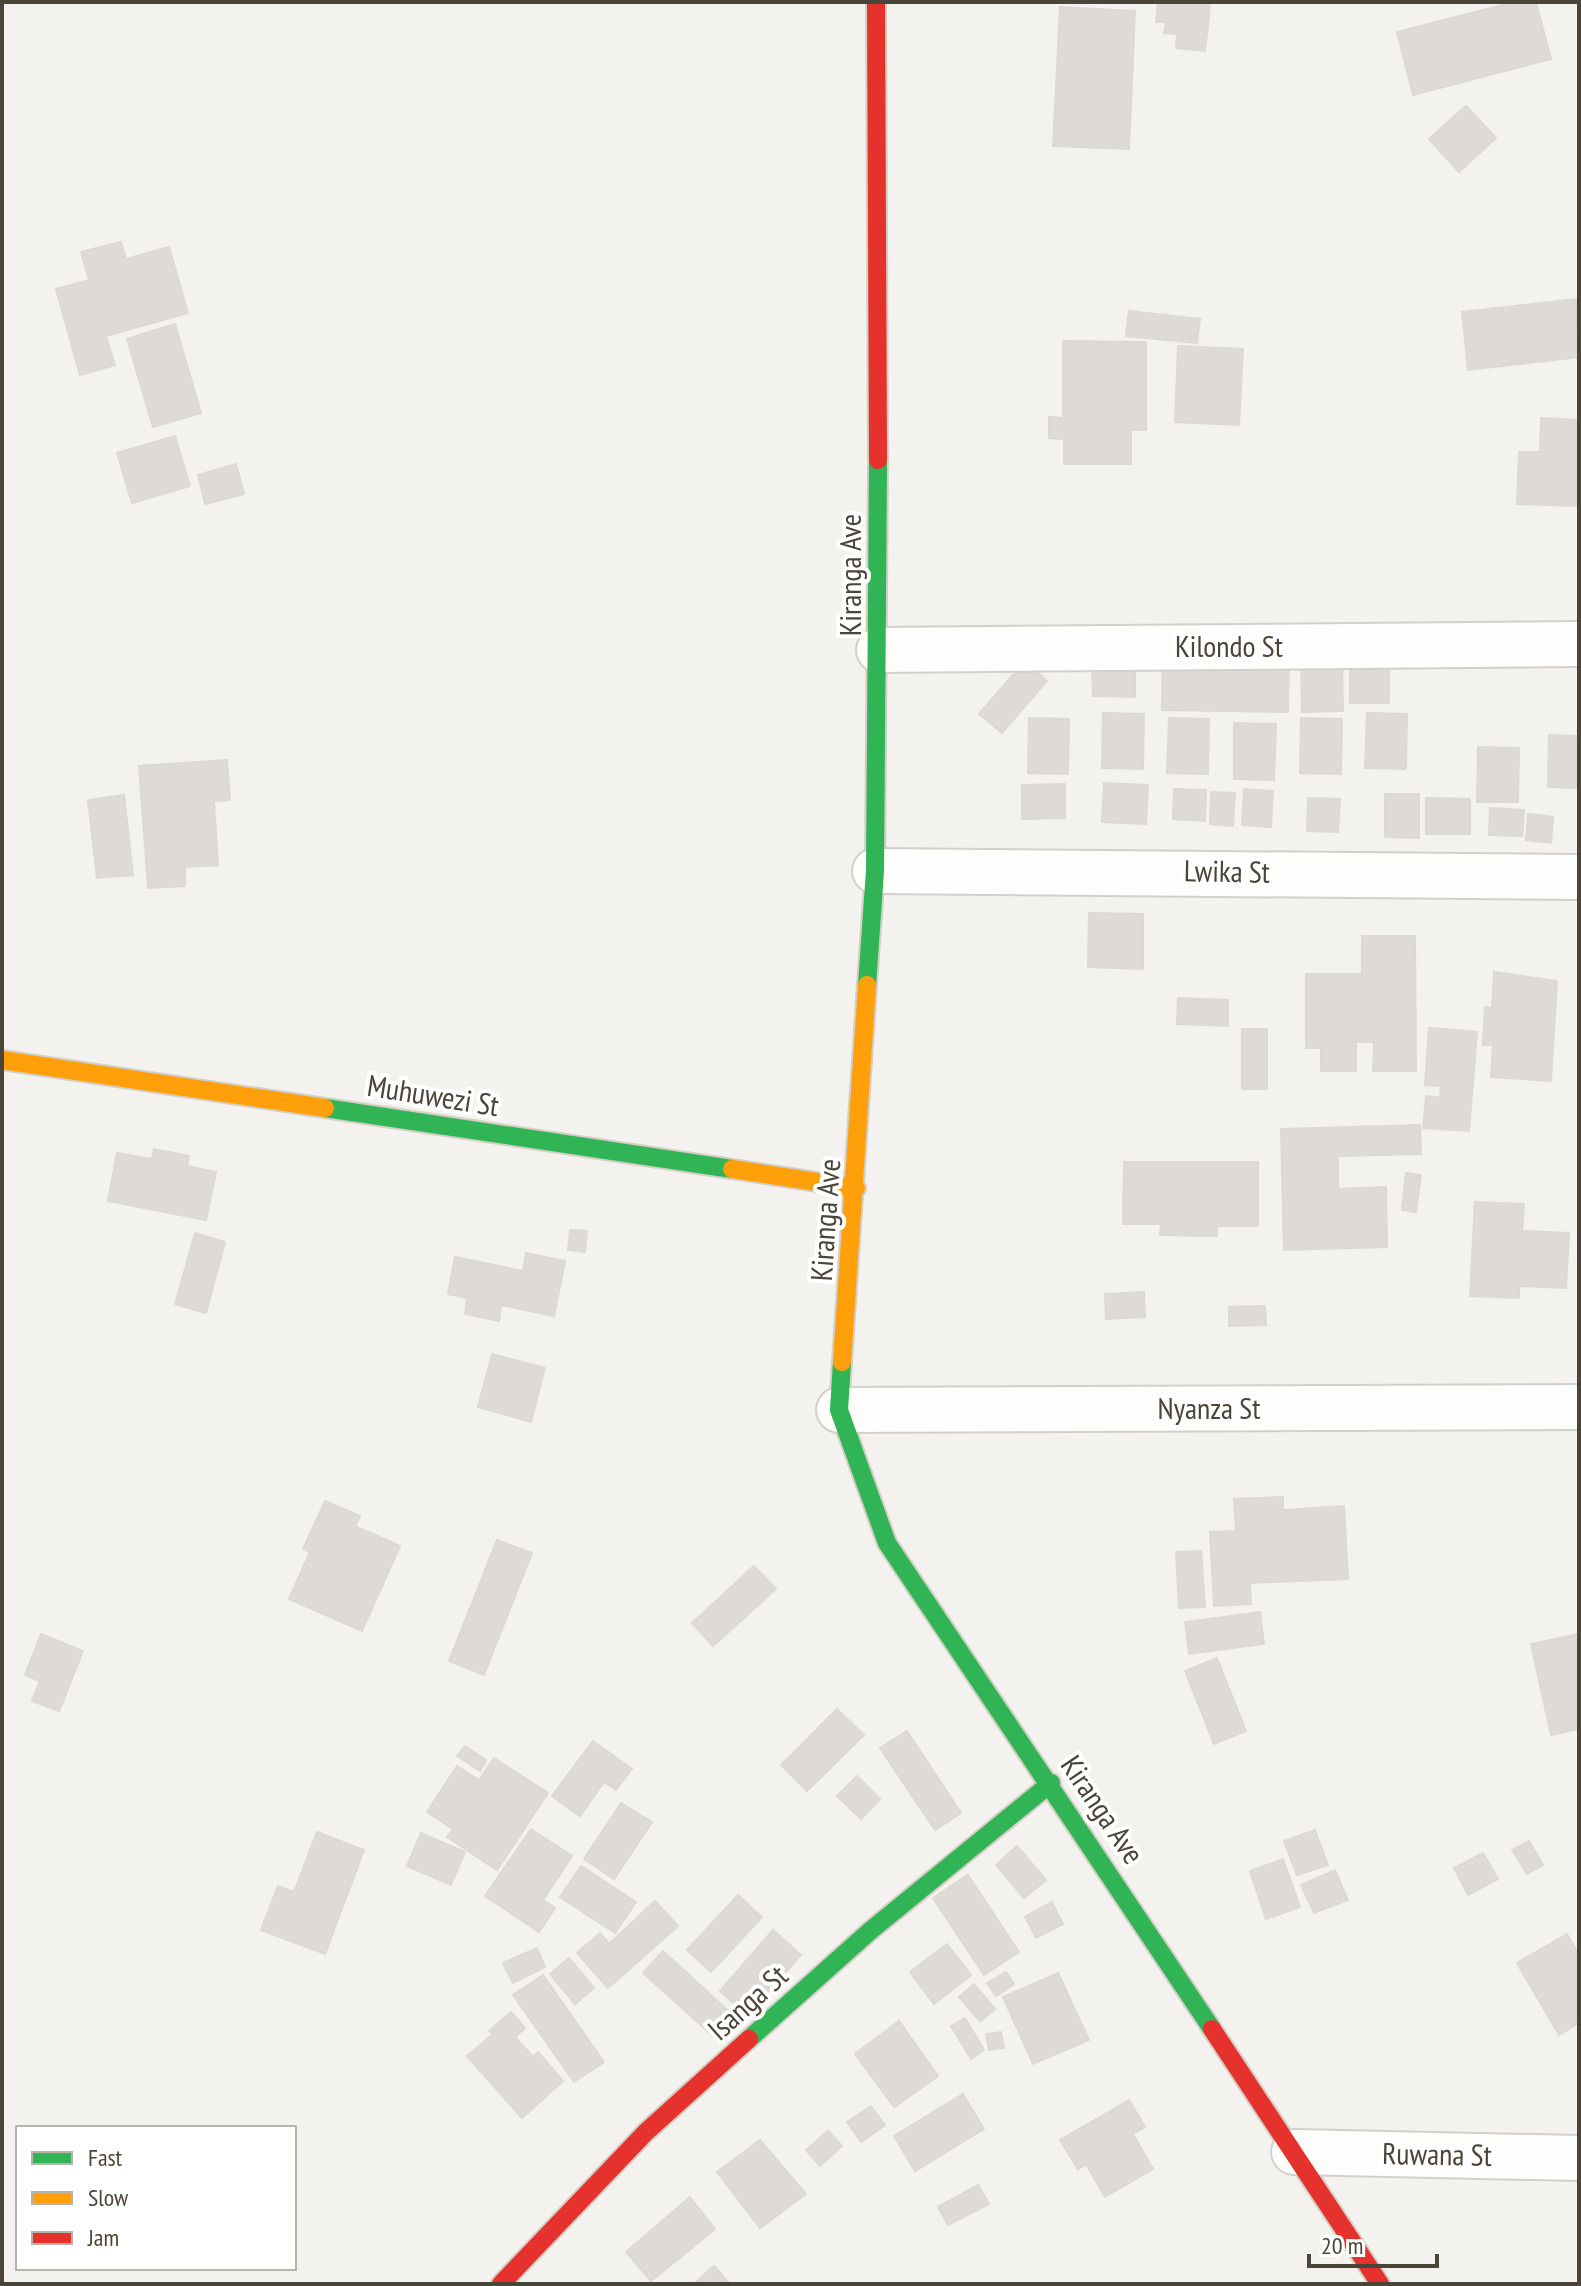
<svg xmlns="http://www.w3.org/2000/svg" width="1581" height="2286" font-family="'PT Sans Narrow',sans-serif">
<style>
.building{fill:#dedbd6;stroke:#dcd9d4;stroke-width:2}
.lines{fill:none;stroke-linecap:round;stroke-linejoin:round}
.street-casing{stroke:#d2d0cb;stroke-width:48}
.fast-casing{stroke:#d3cfc5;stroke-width:22}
.slow-casing{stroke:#d3cfc5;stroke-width:22}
.jam-casing{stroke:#d3cfc5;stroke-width:22}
.street{stroke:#fdfdfc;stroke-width:44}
.fast{stroke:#30b455;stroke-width:18}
.slow{stroke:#ff9f0a;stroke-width:18}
.jam{stroke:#e5322d;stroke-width:18}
.labels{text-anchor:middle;stroke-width:8;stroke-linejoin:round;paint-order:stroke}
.street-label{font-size:30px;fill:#4b4439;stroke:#fff}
</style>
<rect width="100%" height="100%" fill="#f4f2ee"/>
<!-- building -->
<path class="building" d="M1158 2H1202L1210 6 1205 51 1176 48 1177 34 1164 33 1166 22H1156Z
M1514 2H1536L1551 59 1413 95 1397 32Z
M1060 7 1135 11 1129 149 1053 146Z
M1466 106 1496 138 1459 172 1429 139Z
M121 242 126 259 169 247 188 313 106 336 115 365 80 375 56 289 89 280 81 252Z
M1576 299 1579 357 1468 370 1462 312Z
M1129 311 1200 319 1197 343 1126 336Z
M175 324 201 413 153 427 127 339Z
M1063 341 1146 342V430H1131V464H1064V439L1049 438V417L1063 418Z
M1178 346 1243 349 1239 425 1175 422Z
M1541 418 1579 420V506L1517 504 1519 452H1540Z
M175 436 190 486 132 503 117 453Z
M236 464 244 494 205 504 198 475Z
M1163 651 1289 652 1288 712 1162 710Z
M1301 654H1342L1343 711 1302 712Z
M1350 654H1389V703H1350Z
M1025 661 1047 681 1002 733 979 714Z
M1135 665V697L1093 696 1092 666Z
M1103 713 1144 714 1143 769 1102 768Z
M1367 713 1407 714 1406 769 1365 768Z
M1029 718 1069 719 1068 774 1028 773Z
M1169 718 1209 719 1208 774 1167 773Z
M1301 718 1342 719 1341 774 1300 773Z
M1234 723 1276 724 1274 780 1234 779Z
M1549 735 1579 736V788L1548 787Z
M1478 747 1519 748 1518 802H1477Z
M227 760 230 800 214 801 218 865 185 867V886L148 888 139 766Z
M1104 783 1148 785 1146 824 1102 822Z
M1065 784V818L1022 819V785Z
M1174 789 1206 790 1205 821 1173 819Z
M1244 789 1273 791 1271 827 1242 825Z
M1211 792 1235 793 1233 826 1210 824Z
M1385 794H1419V838L1385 837Z
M124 795 133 875 97 878 88 800Z
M1308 798 1340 799 1338 832 1307 831Z
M1426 798 1470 799V834H1426Z
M1490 808 1524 810 1522 836 1489 835Z
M1528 814 1553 817 1551 843 1526 840Z
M1089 913 1143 914V969L1088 967Z
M1362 936H1415L1416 1071H1373L1374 1042H1356V1071H1321V1048H1306V974H1362Z
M1494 972 1557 981 1551 1081 1491 1077 1493 1045H1483L1485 1007 1492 1008Z
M1178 998 1228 1000V1026L1177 1024Z
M1429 1028 1477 1032 1469 1131 1423 1128 1426 1096 1440 1098 1441 1086 1425 1085Z
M1242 1029H1267V1089H1242Z
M1420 1125 1421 1154 1338 1156V1189L1386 1187 1387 1247 1284 1250 1281 1129Z
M154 1149 189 1156 187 1166 216 1172 206 1220 108 1201 117 1153 152 1159Z
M1124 1162H1258V1226H1217V1236L1160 1235 1161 1224H1123Z
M1406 1173 1421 1175 1416 1212 1402 1210Z
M1475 1202 1524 1204 1522 1231 1569 1233 1566 1288 1519 1286V1298L1470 1296Z
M570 1230 587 1231 585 1252 568 1250Z
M195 1233 225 1242 206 1313 175 1304Z
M526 1253 565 1261 554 1316 501 1305 499 1321 465 1314 467 1298 448 1294 455 1257 523 1271Z
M1144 1292 1145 1317 1106 1319 1105 1294Z
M1265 1306 1266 1325 1229 1326V1307Z
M492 1354 545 1368 531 1422 478 1407Z
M1283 1497V1510L1344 1506 1348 1579 1250 1583 1251 1604 1214 1606 1210 1532 1236 1531 1234 1499Z
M325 1501 360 1516 355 1526 400 1546 362 1631 289 1599 310 1552 303 1549Z
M497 1540 532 1553 484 1675 449 1661Z
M1201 1551 1205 1607 1179 1608 1176 1552Z
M754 1566 776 1589 713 1646 692 1623Z
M1260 1612 1264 1644 1189 1654 1185 1622Z
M41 1634 83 1651 59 1711 32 1701 40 1681 25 1675Z
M1579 1634V1729L1551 1735 1531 1644Z
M1217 1658 1246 1731 1214 1744 1185 1671Z
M837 1709 864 1735 807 1791 781 1765Z
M907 1731 961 1813 935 1830 880 1748Z
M593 1741 632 1769 616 1790 604 1782 580 1816 552 1796Z
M465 1746 486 1760 480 1771 457 1756Z
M494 1758 548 1793 497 1870 447 1837 453 1829 427 1812 457 1766 479 1780Z
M857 1776 880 1799 861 1819 837 1796Z
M621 1803 652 1822 614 1879 584 1859Z
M531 1829 572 1856 543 1900 555 1908 539 1932 485 1896Z
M1315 1830 1328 1865 1297 1875 1284 1841Z
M317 1832 364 1850 325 1954 261 1930 278 1886 294 1892Z
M421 1833 465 1852 451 1885 407 1866Z
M1529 1841 1543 1865 1527 1874 1512 1850Z
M1017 1846 1046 1880 1024 1898 996 1865Z
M1483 1853 1498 1879 1468 1895 1454 1868Z
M1283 1859 1300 1907 1266 1919 1250 1871Z
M581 1866 636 1902 615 1933 560 1897Z
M1335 1870 1348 1900 1314 1913 1301 1885Z
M968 1875 1019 1952 984 1975 933 1898Z
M738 1895 762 1917 711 1972 687 1950Z
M655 1901 678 1926 608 1988 577 1953 600 1933 609 1944Z
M1052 1902 1063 1924 1036 1938 1025 1917Z
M773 1930 801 1955 747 2015 720 1991Z
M1567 1934 1579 1955V2023L1559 2035 1517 1963Z
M947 1944 971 1975 934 2004 910 1972Z
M537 1948 545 1967 513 1983 503 1963Z
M663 1951 734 2016 714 2037 643 1973Z
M569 1958 594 1988 575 2004 550 1974Z
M1006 1972 1014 1984 996 1996 987 1983Z
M1058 1973 1089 2040 1033 2064 1003 1997Z
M543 1975 604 2062 574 2082 513 1995Z
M974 1984 995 2009 980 2021 959 1997Z
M511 2012 525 2028 515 2037 533 2057 538 2052 563 2081 522 2118 467 2056 493 2034 489 2031Z
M965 2018 984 2050 971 2059 951 2026Z
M899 2021 938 2076 894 2107 855 2054Z
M1001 2032 1004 2048 989 2050 986 2034Z
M963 2094 984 2129 915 2171 894 2136Z
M1129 2100 1145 2127 1133 2134 1153 2169 1105 2197 1086 2164 1078 2169 1060 2140Z
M871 2106 885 2125 861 2142 847 2122Z
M828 2131 842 2146 820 2166 806 2150Z
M760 2140 806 2194 760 2228 717 2172Z
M978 2185 989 2204 948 2225 938 2207Z
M690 2197 715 2229 651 2281 626 2252Z
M714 2266 730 2284H694Z"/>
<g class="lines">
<!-- street casing -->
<g class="street-casing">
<path id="street" d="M879 650 1579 644
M875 871 1579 877
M839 1410 1579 1407
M1294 2152 1579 2158"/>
</g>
<!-- fast casing -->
<g class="fast-casing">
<path id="fast" d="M867 985 875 871 878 460
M325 1108 732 1169
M842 1362 839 1410 887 1543 1212 2029
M749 2039 870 1931 1051 1783"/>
</g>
<!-- slow casing -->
<g class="slow-casing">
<path id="slow" d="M2 1060 325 1108
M732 1169 856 1188
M842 1362 867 985"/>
</g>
<!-- jam casing -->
<g class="jam-casing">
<path id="jam" d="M876 2 878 460
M1212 2029 1380 2284
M501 2284 646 2132 749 2039"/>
</g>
<!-- street -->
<use href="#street" class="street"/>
<!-- fast -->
<use href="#fast" class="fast"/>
<!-- slow -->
<use href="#slow" class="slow"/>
<!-- jam -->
<use href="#jam" class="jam"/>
</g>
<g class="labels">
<!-- street labels -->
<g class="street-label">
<text transform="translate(851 575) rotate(-90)" y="10">Kiranga Ave</text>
<text x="1229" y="657">Kilondo St</text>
<text transform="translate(1227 872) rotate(1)" y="10">Lwika St</text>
<text transform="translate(433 1096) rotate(9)" y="10">Muhuwezi St</text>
<text transform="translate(826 1220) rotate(-86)" y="10">Kiranga Ave</text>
<text x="1209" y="1419">Nyanza St</text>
<text transform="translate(1102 1810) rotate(56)" y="10">Kiranga Ave</text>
<text transform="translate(748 2003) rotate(-42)" y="10">Isanga St</text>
<text transform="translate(1437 2155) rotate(1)" y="10">Ruwana St</text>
</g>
</g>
<!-- border -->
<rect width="1581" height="2286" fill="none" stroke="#4b4439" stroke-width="8"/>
<!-- legend -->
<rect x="16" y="2126" width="280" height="144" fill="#ffffff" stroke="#b7b4b0" stroke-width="2"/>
<rect x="32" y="2152" width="40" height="12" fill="#30b455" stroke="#b7b4b0" stroke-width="2"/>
<text x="88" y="2166" font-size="24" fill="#4b4439">Fast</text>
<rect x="32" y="2192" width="40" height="12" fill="#ff9f0a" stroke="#b7b4b0" stroke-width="2"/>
<text x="88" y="2206" font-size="24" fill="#4b4439">Slow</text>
<rect x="32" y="2232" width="40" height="12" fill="#e5322d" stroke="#b7b4b0" stroke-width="2"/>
<text x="88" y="2246" font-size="24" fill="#4b4439">Jam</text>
<!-- scale -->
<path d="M1309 2254v12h128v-12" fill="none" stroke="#4b4439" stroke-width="4"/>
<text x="1321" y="2254" font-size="24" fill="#4b4439" stroke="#ffffff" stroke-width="6" paint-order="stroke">20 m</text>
</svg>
